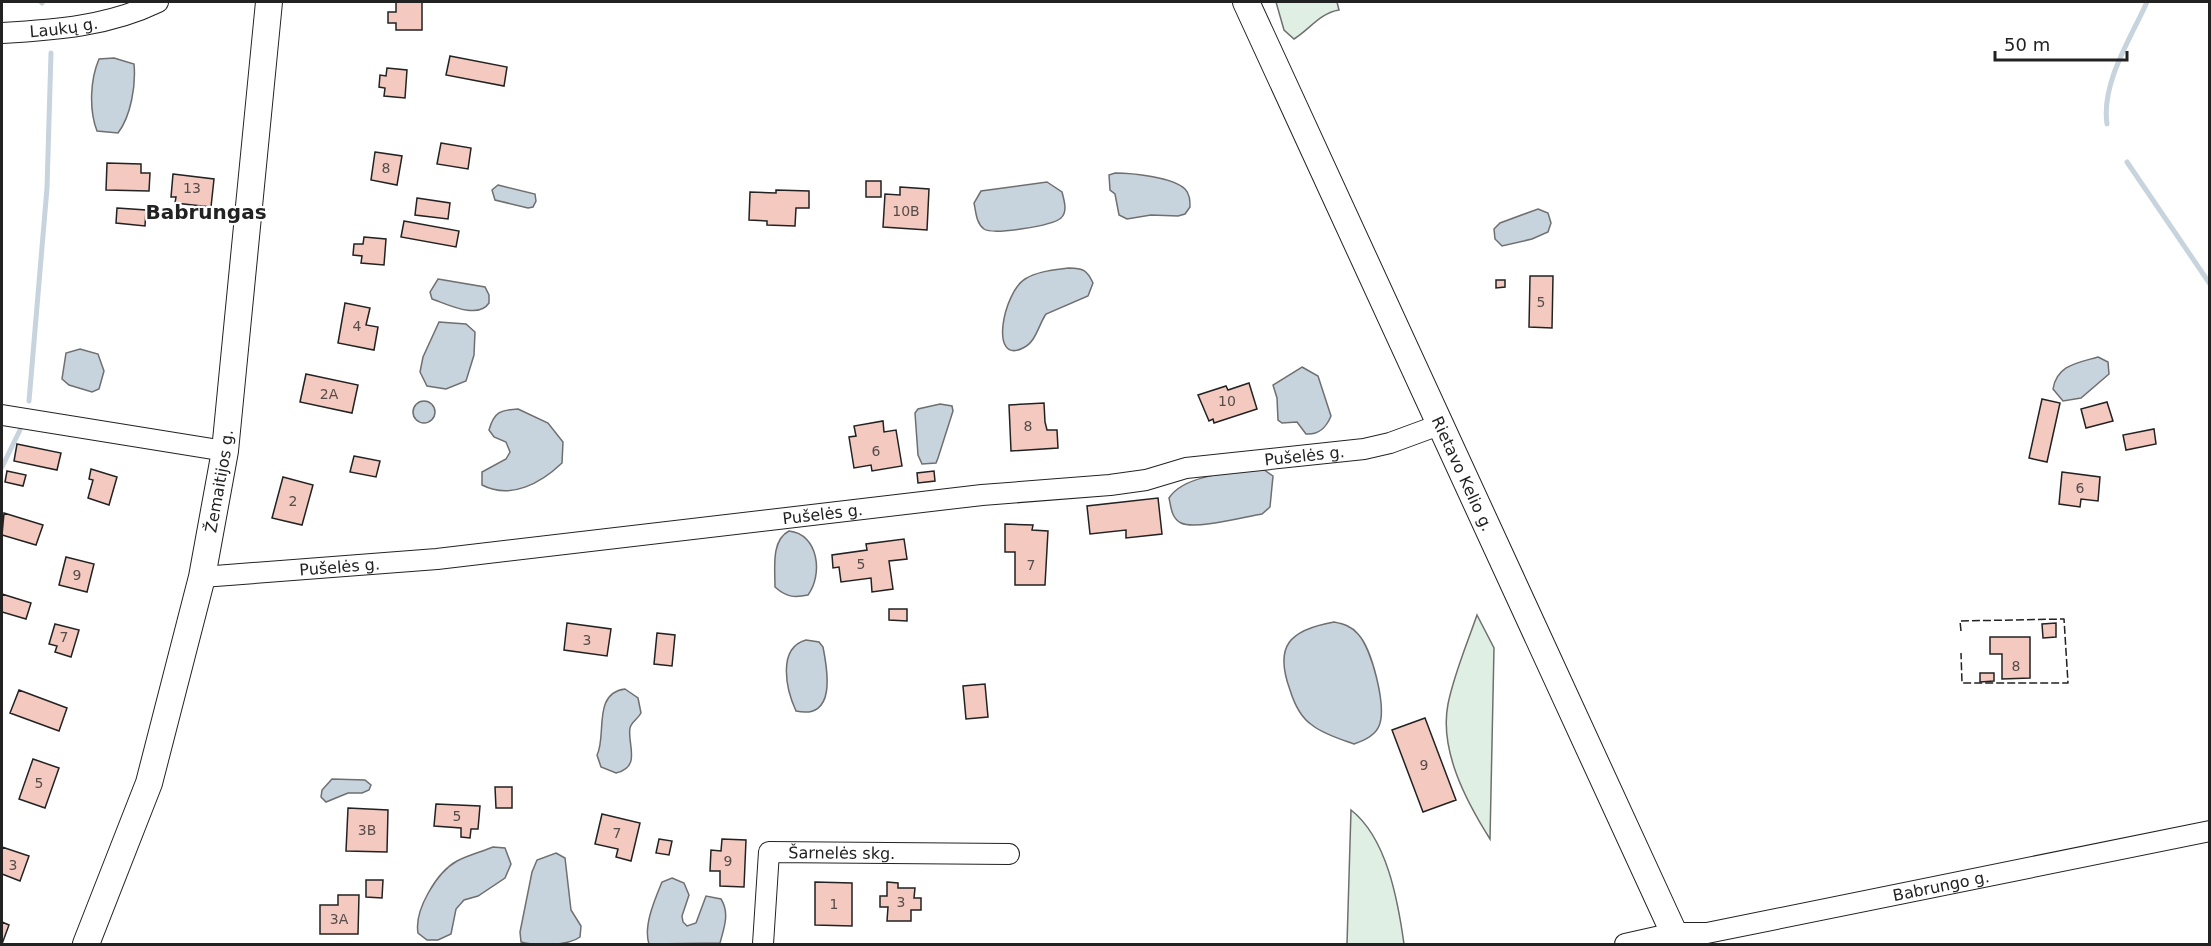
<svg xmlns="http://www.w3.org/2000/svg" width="2211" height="946" font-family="'DejaVu Sans',sans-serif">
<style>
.green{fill:#e0efe3;stroke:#6f6f6f;stroke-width:1.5}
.water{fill:#c7d3dd;stroke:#6f6f6f;stroke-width:1.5}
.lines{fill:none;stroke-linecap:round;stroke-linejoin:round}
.stream{stroke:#c7d3dd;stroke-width:5}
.building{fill:#f3c9c0;stroke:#222;stroke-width:1.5}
.minor-casing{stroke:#222;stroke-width:22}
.major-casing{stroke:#222;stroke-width:28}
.minor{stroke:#fff;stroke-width:20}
.major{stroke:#fff;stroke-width:26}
.fence{stroke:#222;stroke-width:1.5;stroke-dasharray:8 3;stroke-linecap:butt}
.labels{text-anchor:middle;stroke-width:4.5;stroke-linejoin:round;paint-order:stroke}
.number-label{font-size:14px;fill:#564c4a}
.street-label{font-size:16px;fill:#222;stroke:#fff}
.quarter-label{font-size:20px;font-weight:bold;fill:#222;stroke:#fff}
</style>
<rect width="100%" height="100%" fill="#fff"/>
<!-- green -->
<path class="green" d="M1276 2H1337L1339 10C1320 13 1310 29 1294 39L1284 30Z
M1477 615 1494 648 1490 839C1466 801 1439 750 1448 704 1454 674 1467 644 1477 615Z
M1351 810C1387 838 1398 901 1404 944H1347Z"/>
<!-- water -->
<path class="water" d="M114 58 134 64C136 85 131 116 118 133L97 131C89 110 90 80 99 59Z
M1115 173C1131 173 1173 177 1185 189 1190 194 1190 201 1190 207L1185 214 1178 216 1151 215 1127 219 1119 215 1115 194 1110 190 1109 175Z
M1047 182 1062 192C1064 200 1068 212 1061 218 1052 226 993 235 984 229 976 223 976 212 974 203L981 191Z
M498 185 535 194 536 201 533 207 528 208 495 200 492 190Z
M1538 209 1548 213 1551 223 1548 232 1532 239 1502 246 1495 239 1494 229 1500 223Z
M1069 268C1083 268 1087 270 1093 283L1088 296 1046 314C1038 326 1036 342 1023 348 989 365 1003 293 1025 279 1038 271 1054 270 1069 268Z
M438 279 485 287 489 295V303C478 320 447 304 432 299L430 292Z
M439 322 466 324 475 332 474 355 466 381 446 389 427 386 420 372 423 357Z
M80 349 98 354 104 371 99 389 92 392 69 385 62 379 66 353Z
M2098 357 2108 362 2109 374 2081 398 2063 401 2053 389C2057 365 2077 363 2098 357Z
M1302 367 1318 376 1331 416C1326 428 1319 435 1306 434L1297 422 1282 423 1278 420 1277 398 1273 385Z
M413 412a11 11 0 1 1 22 0a11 11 0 1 1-22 0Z
M940 404 952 406 953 411 938 458 936 463 922 464 918 455 915 413 918 409Z
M518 409 548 423 563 442 562 463C541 483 511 500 482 485V472L506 459 510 452 506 442 494 437 489 430C494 412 500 410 518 409Z
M1263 469 1273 476 1270 507 1262 514C1244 517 1195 530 1181 523 1171 518 1171 506 1169 498 1184 474 1236 472 1263 469Z
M789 531C819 534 823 575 808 595 794 598 786 597 775 587 775 568 771 540 789 531Z
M1334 622C1344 624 1351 626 1358 634 1372 649 1387 707 1379 726 1375 736 1363 741 1354 744 1340 739 1323 734 1312 725 1300 717 1294 703 1290 690 1274 646 1289 630 1334 622Z
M806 640 819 642 823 647C828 672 836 720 796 711 786 689 777 648 806 640Z
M625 689 638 698 641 713C638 719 631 722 630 728 627 744 642 767 616 773L601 767 597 755C607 736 592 693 625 689Z
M332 779 365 780 371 785 369 790 362 793H348L326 802 321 797 322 790Z
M493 847 505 848 511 864 505 878 478 896 464 900 456 909 451 934 438 940H427L418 933C414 910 437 872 457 861 468 855 481 852 493 847Z
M556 853 565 858 571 910 581 926 580 937C568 946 537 946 521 942L520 932 532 872 537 860Z
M672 878 684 883 689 895 682 916 683 922 687 926 696 923 706 896 721 899C730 913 724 928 720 943L649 944C643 926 655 899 662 882Z"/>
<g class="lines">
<!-- stream -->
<path class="stream" d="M41 2 42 3
M2107 124C2101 83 2131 38 2147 2
M2127 162 2210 284
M29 401 47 188 51 53
M2 467 20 430"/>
</g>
<!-- building -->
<path class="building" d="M396 2H422V30H396V23H388V12H396Z
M450 56 507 67 504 86 446 75Z
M387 68 407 70 405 98 384 96 385 88 379 87 380 75 386 76Z
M441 143 471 148 468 169 437 164Z
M375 152 402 156 397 185 371 180Z
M107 163 141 164V173H150L149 191 106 190Z
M173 174 214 179 211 207 175 203 176 197H171Z
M866 181H881V197H866Z
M900 187 929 189 927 230 883 227 885 194 900 195Z
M776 190 809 191V208H796L795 226 767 225V221L749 220 750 192 776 193Z
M417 198 450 203 448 219 415 215Z
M117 208 146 210 145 226 116 223Z
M404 221 459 231 456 247 401 237Z
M364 237 386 239 384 265 361 263 362 256 353 255 354 244H363Z
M1530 276H1553L1552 328 1529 327Z
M1496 280H1505V287L1496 288Z
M345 303 370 308 366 325 378 327 374 350 338 343Z
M306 374 358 385 352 413 300 402Z
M1249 383 1257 409 1214 423 1213 419 1209 421 1198 395 1226 386 1228 390Z
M2042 399 2060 403 2047 462 2029 458Z
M2107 402 2113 421 2086 428 2081 409Z
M1044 403 1045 422 1047 430H1057L1058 448 1011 451 1009 405Z
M883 421 884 432 896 430 902 466 872 471 871 465 854 468 849 437 856 436 854 426Z
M2154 429 2156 444 2126 450 2123 435Z
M17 444 61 453 57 470 14 461Z
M354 456 380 461 376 477 350 472Z
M91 469 117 477 109 505 88 498 93 480 89 479Z
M7 471 26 475 23 486 5 482Z
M934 471 935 481 918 483 917 473Z
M2062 472 2100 477 2098 501 2081 499 2080 507 2059 504Z
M283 477 313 485 302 525 272 518Z
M1158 498 1162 534 1126 538V530L1090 534 1087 506Z
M4 513 43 525 36 545 2 535Z
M1005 524 1033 525 1032 530 1048 531 1045 585H1015V552H1005Z
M904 539 907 559 889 561 893 589 872 592 871 578 841 582 839 567 833 568 832 555 867 550 866 544Z
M66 557 94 564 87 592 59 585Z
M2 594 31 603 26 619 2 612Z
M889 609H907V621L889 620Z
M567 623 611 629 607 656 564 650Z
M2056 623V637L2043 638 2042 624Z
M55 624 79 630 71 657 55 652 57 646 49 644Z
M657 633 675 635 672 666 654 664Z
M1990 637H2030V678L2002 679V654H1990Z
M1980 673H1994V681L1980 682Z
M985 684 988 717 966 719 963 686Z
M19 690 67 708 59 731 10 713Z
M1425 718 1456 800 1423 812 1392 730Z
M33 759 59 768 45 808 19 799Z
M495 787H512V808H496Z
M436 804 480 806 478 829H471L470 838 461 837V828L434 826Z
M348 808 388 810 387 852 346 851Z
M602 814 640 823 631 861 616 857 618 849 595 844Z
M659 839 672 841 669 855 656 853Z
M722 839 746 840 744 887 720 886V871H710L711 850 721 851Z
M2 847 29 856 20 881 2 874Z
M366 880H383L382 898 366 897Z
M815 882 852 883V926L815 925Z
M887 882 898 883V888H915L914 898H921V910H911V921H887L888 907H880V896H887Z
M338 895H359L358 934H320V905H338Z
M2 922 9 925 2 944Z"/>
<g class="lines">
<!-- minor casing -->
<g class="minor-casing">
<g id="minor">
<path id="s1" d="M2 33C55 30 109 26 158 2"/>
<path d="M2 415 225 451"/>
<path id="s2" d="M202 577 437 559 982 495 1110 485 1146 480 1186 468 1364 449 1390 443 1439 425"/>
<path id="s3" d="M763 944 769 852 1009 854"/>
<path id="s4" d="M1625 944 1674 933H1707L2210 831"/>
</g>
</g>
<!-- major casing -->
<g class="major-casing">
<g id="major">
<path id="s5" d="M1246 2 1679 944"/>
<path id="s6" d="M86 944 149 783 202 577 225 451 269 2"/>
</g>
</g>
<!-- minor -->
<use href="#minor" class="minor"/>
<!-- major -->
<use href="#major" class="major"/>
<!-- fence -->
<path class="fence" d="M1961 631 1960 621 2064 619 2068 683H1962L1961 653"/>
</g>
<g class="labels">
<!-- number labels -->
<g class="number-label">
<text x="386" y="173">8</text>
<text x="192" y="193">13</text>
<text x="906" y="216">10B</text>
<text x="1541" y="307">5</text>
<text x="357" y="331">4</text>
<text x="329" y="399">2A</text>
<text x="1227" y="406">10</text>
<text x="1028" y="431">8</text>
<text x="876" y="456">6</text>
<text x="2080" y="493">6</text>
<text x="293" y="506">2</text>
<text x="861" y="569">5</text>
<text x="1031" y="570">7</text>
<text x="77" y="580">9</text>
<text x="64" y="642">7</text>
<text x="587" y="645">3</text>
<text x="2016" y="671">8</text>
<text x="1424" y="770">9</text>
<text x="39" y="788">5</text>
<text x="457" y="821">5</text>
<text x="367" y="835">3B</text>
<text x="617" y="838">7</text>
<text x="728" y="866">9</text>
<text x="13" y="870">3</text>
<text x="901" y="907">3</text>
<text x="834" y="909">1</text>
<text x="339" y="924">3A</text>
</g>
<!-- street labels -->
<g class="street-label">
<text dy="6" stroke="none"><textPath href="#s1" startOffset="62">Laukų g.</textPath></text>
<text dy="6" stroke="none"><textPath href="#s2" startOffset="1110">Pušelės g.</textPath></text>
<text dy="6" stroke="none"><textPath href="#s5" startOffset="519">Rietavo Kelio g.</textPath></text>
<text dy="6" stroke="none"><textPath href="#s6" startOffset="483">Žemaitijos g.</textPath></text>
<text dy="6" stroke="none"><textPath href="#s2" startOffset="624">Pušelės g.</textPath></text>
<text dy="6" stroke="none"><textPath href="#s2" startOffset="138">Pušelės g.</textPath></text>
<text dy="6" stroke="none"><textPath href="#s3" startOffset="165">Šarnelės skg.</textPath></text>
<text dy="6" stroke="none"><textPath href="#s4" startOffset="322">Babrungo g.</textPath></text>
</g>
<!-- quarter labels -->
<g class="quarter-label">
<text x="206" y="219">Babrungas</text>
</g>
</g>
<!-- border -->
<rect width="2211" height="946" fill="none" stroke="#222222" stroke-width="6"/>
<!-- scale -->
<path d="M1995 51v9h132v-9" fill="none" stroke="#222222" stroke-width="3"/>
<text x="2004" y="51" font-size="18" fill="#222222" stroke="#ffffff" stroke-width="4.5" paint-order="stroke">50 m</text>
</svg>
